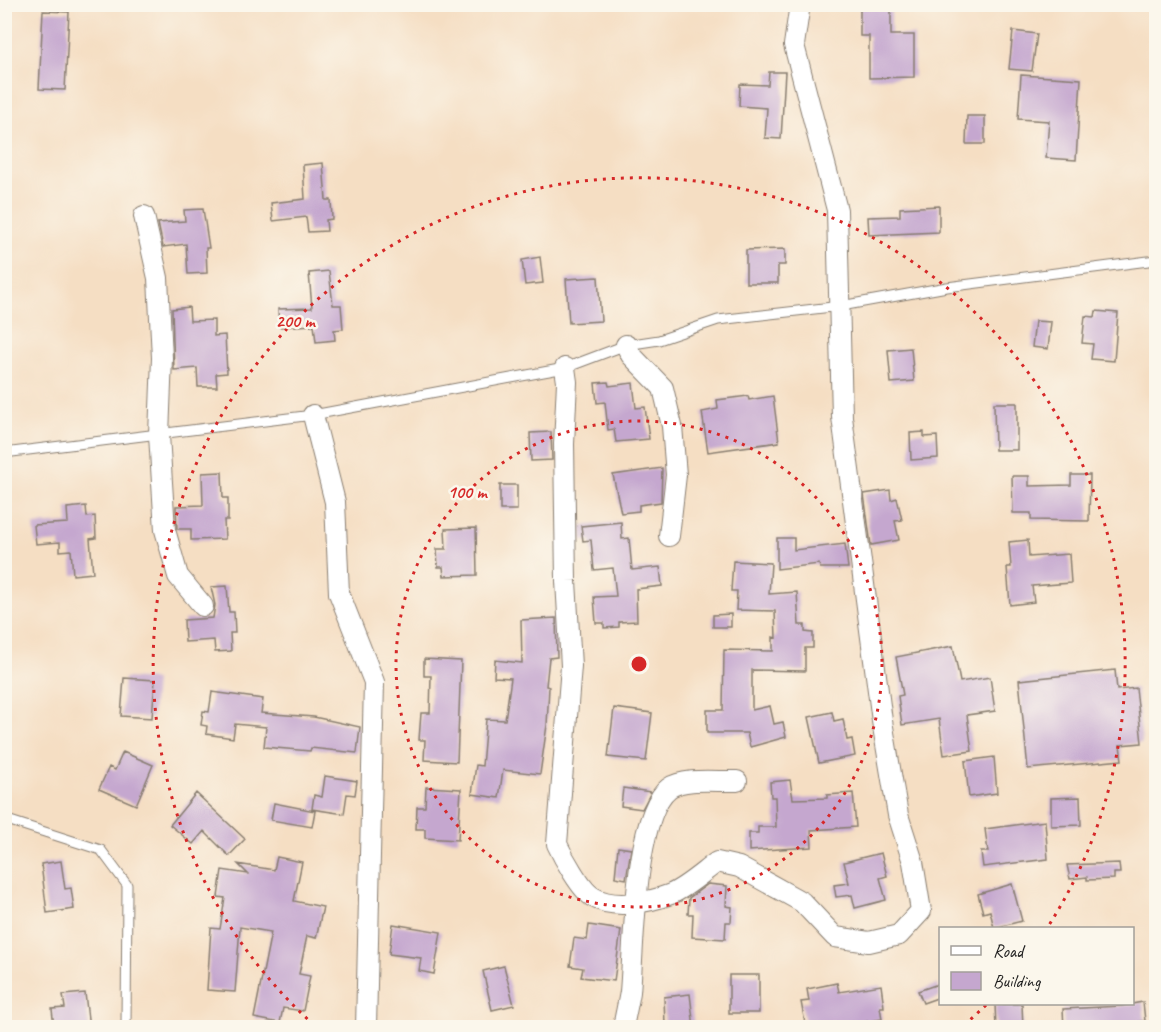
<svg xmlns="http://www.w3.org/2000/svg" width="1161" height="1032" font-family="Caveat,sans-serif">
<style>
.building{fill:#c5a7cf}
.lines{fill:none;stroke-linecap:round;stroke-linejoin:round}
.lane-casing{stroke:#887d70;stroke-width:11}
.street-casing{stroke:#887d70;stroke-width:22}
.lane{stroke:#fff;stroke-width:9}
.street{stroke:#fff;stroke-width:20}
.ring{fill:none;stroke:#d62828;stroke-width:3;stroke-dasharray:3 6}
.centre{fill:#d62828;stroke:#fbf7ec;stroke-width:3}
.ring-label{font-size:18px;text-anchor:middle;font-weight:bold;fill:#d62828;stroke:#fbf7ec;stroke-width:5;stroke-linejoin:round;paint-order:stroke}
</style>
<rect width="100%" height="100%" fill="#fbf7ec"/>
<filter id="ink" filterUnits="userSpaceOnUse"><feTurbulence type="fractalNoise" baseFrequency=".0167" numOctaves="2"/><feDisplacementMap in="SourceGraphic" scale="12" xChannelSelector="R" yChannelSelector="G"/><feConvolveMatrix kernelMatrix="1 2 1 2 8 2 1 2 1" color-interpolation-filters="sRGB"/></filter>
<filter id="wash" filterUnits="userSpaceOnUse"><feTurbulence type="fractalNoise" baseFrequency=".008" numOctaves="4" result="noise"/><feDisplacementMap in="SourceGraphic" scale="24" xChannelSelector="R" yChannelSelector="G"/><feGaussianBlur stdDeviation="1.35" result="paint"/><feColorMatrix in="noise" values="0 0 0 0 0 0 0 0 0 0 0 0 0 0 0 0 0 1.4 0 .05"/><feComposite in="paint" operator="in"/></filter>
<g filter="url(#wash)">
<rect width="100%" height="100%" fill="#f5dec3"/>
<g id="blocks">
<!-- building -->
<path class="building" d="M860 7H891V35H914V77L869 78V36H860Z
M43 11 69 12 65 90 39 89Z
M1013 31 1037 34 1032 71 1009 69Z
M769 72H785L781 139 765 138 767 108 739 106 740 84 768 85Z
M1021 75 1081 79 1076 160 1046 158 1049 121 1018 119Z
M967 116H985V144H966Z
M323 163 326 200H331L332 219 326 220 327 231 308 232 306 217 273 221 271 203 305 199 303 165Z
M939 206V232L869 235 868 217 900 216V208Z
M203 209 209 248H206L207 273 188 274 186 244 163 247 158 223 185 221 184 210Z
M785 249V265H778V283H746V250Z
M540 257 543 283 525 285 522 260Z
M329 271 333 305H341L343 329 334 330 335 340 316 342 314 325 279 327 278 309 312 308 309 273Z
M598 277 601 321 569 323 566 279Z
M189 307 190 321 214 320V336L225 335 227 373 216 374 217 387H198L197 368 174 370 172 309Z
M1096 311 1118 313 1114 361 1091 359 1093 344 1082 343 1085 316 1095 317Z
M1035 321 1051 322 1048 349 1032 347Z
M911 348 914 381 891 383 888 350Z
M608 382 609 386 633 383 636 408 645 407 649 439 616 442 614 429 608 430 605 402 597 403 595 383Z
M748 396 749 400 773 396 779 442 708 452 702 412 718 409 717 400Z
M994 403H1017V450H995Z
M551 432 552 460 531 461 530 433Z
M924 432V437L937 436 938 458 911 460 910 433Z
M662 468 661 502 639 505V511L621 513 613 475Z
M222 472 223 498H228V520H224L225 539 191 540V529H177L176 506 203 505 202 473Z
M1071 475H1090L1089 521 1031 520V513H1013L1012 476H1029V486L1071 485Z
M500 485H517V510H500Z
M890 490 891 500 897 498 902 520 895 521 899 540 871 545 864 494Z
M86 506 87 517 95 516 96 538 90 539 93 573 73 575 71 550 60 551V542L36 544 34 525 68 523 67 508Z
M621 522 622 539 629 538 632 570 660 567 662 586 636 589 637 621 619 622V627L604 628V623H596L594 597 616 596 613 568 594 570 591 540 583 541 581 526Z
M476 528 477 575 444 576 443 567H438L437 549H446L445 529Z
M777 538H794V550L845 544 848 568H820L819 564 777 569Z
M1028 540 1029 557 1069 554 1071 583 1032 586 1034 602 1010 605 1007 567H1011L1009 542Z
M733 561 771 563 769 594 797 592 799 625H805V632L813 633V648H805V671L752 670V710L770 706 774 724 783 722 786 737 750 747 747 733H707V710H723L724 650 773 651V637L776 638 775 611 736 610 737 591H731Z
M227 586 229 612H234L235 633H230L231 651 215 652 214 640 185 642 184 620 213 618 215 605 211 587Z
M731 614V627H713V615Z
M556 618 557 657 549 658 546 686 549 687 547 725 540 774 503 770 499 798 472 794 476 765 482 766 486 719 505 720 511 678 494 677 495 660 522 663 521 620Z
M953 646 960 682 990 677 995 711 967 715 972 751 944 755 939 719 902 725 898 696 903 695 896 657Z
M424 659 461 661 457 762 424 760 425 740H419L421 713H430L431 676H424Z
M1115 670 1117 690 1136 688 1142 743 1120 745 1122 760 1028 769 1019 680Z
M124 678 155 680 152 718 121 716Z
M212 692 263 699 261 713 314 717 360 727 357 753 311 748 310 751 264 747 266 727 235 724 233 738 206 734 207 726 201 725 203 711 209 712Z
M614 708 652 713 646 761 608 757Z
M832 712 834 721 843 719 847 740 852 739 855 756 819 763 809 717Z
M123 752 153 765 136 805 99 789 109 767 115 770Z
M994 757 997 793 969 797 965 761Z
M325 776 357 781 355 795 347 794 344 814 312 809 314 795 322 797Z
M790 780 793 799 827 798V795L853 793 856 827 811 830 812 847 749 851V833H758V827H776L775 797H771L770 782Z
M426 787 461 789 458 840 425 838V829H416L417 807H425Z
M623 788 651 792 642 809 621 806Z
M196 793 245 839 229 856 204 831 193 844 170 825Z
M1080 797 1081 825 1051 826V798Z
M274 803 315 811 312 827 271 820Z
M1045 821 1048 859 983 867 981 852H988L985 829Z
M618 847 631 849 626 879 615 877Z
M881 853 887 876 880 878 886 900 855 908 852 895 836 897 834 885 849 883 844 862Z
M277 857 302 862 294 901 323 907 316 938 307 936 299 974 310 976 303 1011 283 1008 280 1023 254 1018 271 932 240 927 235 992 207 990 211 928 220 929 225 898 218 897 222 870 248 874 238 864 274 870Z
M61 861 65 889 71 888 74 909 47 913 41 864Z
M1119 863 1120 873H1114V879L1087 880V877L1070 879 1067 865Z
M708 884 727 886 726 906 732 907 731 922H726L725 939 692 937 693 914H688L689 898Z
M1012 884 1022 921 994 928 990 911 983 913 978 894Z
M393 924 441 932 434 974 419 971 421 958 389 954Z
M589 925 621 930 614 981 581 977 583 968 570 966 574 938 587 940Z
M504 966 514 1005 492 1010 483 971Z
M729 975H759V1013H729Z
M837 983 839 992 881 985 884 1007H880L882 1019 845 1025V1028H806L801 1002 809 1001 807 989Z
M938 984 940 997 923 1003 918 991Z
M85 993 89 1028H54L52 1009 65 1008 63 995Z
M690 994 694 1028 665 1026 664 997Z
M1143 1002 1145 1021 1115 1024V1028H1064L1063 1009 1121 1006Z
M995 1004H1022L1023 1028H996Z"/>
</g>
</g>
<g filter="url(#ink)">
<use href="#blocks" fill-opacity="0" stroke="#887d70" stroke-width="1.5"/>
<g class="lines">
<!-- lane casing -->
<g class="lane-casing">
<path id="lane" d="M4 453 313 415 565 368 626 345 659 340 718 320 841 306 947 287 1156 260
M4 819 101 850 127 885 126 1028"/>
</g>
<!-- street casing -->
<g class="street-casing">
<path id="street" d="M144 216 158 278 162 358 159 435 165 530 178 576 203 606
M626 345 631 355 663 388 672 426 676 475 669 536
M565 368 567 382 564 444 566 581 571 666 557 844C563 857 581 890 593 897 614 910 650 902 671 894 687 887 703 872 717 862L739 867 802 902 835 937 869 942 899 935 921 911 913 862 898 815 882 721 842 417 837 210 794 45 800 4
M313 415 335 502 339 593 374 682 366 1028
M623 1028C625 1016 628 1004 630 992 634 948 634 815 669 788 685 777 718 782 737 781"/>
</g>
<!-- lane -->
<use href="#lane" class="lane"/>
<!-- street -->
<use href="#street" class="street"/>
</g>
</g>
<!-- distance rings -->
<g class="ring">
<circle cx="639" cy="664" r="243"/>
<path d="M986 1005A486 486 0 0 1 964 1025M314 1025A486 486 0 1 1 1049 925"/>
</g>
<circle cx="639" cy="664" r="9" class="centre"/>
<g class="ring-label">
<text x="295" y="327">200 m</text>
<text x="467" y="498">100 m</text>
</g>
<!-- margin -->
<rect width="1161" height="1032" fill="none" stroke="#fbf7ec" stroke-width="24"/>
<!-- legend -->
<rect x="939" y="927" width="195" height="78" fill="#fbf7ec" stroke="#a29f99" stroke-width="1.5"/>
<rect x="951" y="946" width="30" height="9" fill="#ffffff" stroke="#a29f99" stroke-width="1.5"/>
<text x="993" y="957" font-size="18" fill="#1c1c1c">Road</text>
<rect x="951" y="972" width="30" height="18" fill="#c5a7cf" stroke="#a29f99" stroke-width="1.5"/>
<text x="993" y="987" font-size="18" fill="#1c1c1c">Building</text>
</svg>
